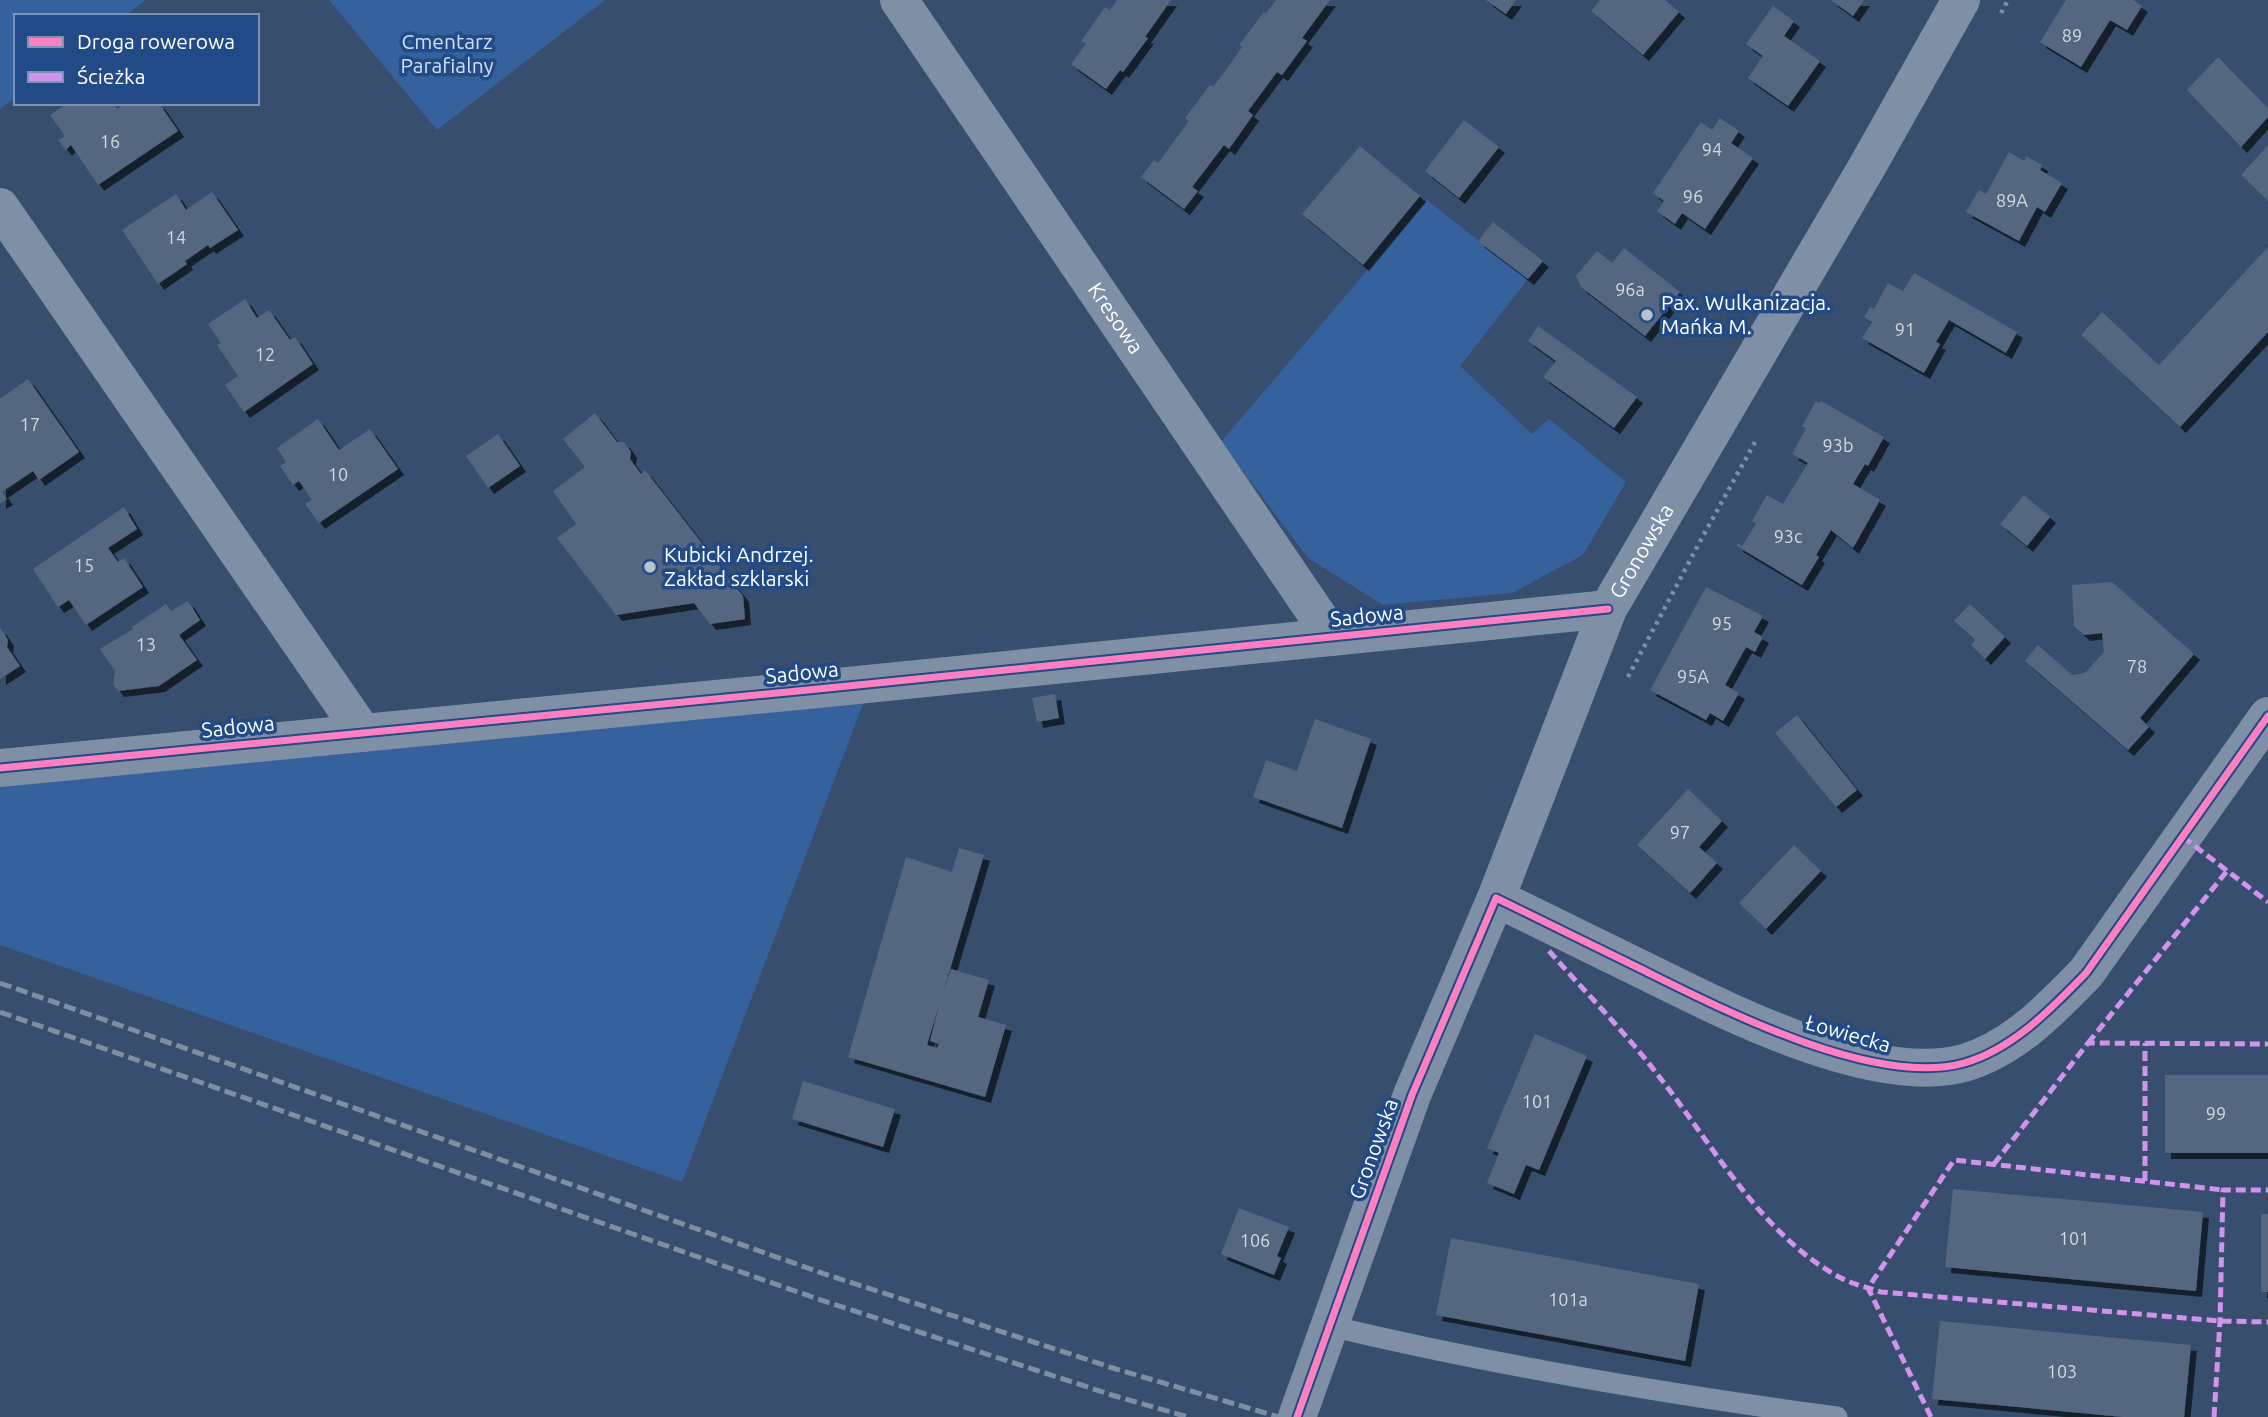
<svg xmlns="http://www.w3.org/2000/svg" width="2268" height="1417" font-family="Ubuntu,sans-serif">
<style>
.green{fill:#35619d}
.building{fill:#546680;fill-rule:evenodd;filter:url(#shadow)}
.lines{fill:none;stroke-linecap:round;stroke-linejoin:round}
.path{stroke:#7f8fa5;stroke-width:4.5;stroke-dasharray:3.5 5;stroke-linecap:butt}
.lane{stroke:#7f8fa5;stroke-width:21}
.street{stroke:#7f8fa5;stroke-width:38}
.rail{stroke:#7f8ea4;stroke-width:5;stroke-dasharray:12 5;stroke-linecap:butt}
.quiet{stroke:#d193ec;stroke-width:5;stroke-dasharray:10 5;stroke-linecap:butt}
.cycleway-casing{stroke:#214a86;stroke-width:11}
.cycleway{stroke:#ff80c0;stroke-width:7}
.poi-dot{fill:#b9c1cd;stroke:#214a86;stroke-width:2.5}
.labels{text-anchor:middle;stroke-width:7;stroke-linejoin:round;paint-order:stroke}
.number-label{font-size:18px;fill:#d4d9df}
.park-label{font-size:21px;fill:#cfe0f7;stroke:#214a86}
.poi-label{font-size:21px;fill:#fff;stroke:#214a86;text-anchor:start}
.street-label{font-size:21px;fill:#fff;stroke:#214a86}
</style>
<defs>
<filter id="shadow"><feDropShadow dx="6" dy="6" stdDeviation="0" flood-color="#0009"/></filter>
</defs>
<rect width="100%" height="100%" fill="#384e6f"/>
<!-- green -->
<path class="green" d="M0 0H146L125 16H16V97L0 109Z
M329 0H605L437 130Z
M1427 200 1528 279 1460 366 1532 434 1549 419 1626 482 1583 555 1512 593 1383 605 1308 558 1221 442Z
M871 683 682 1182 0 945V768Z"/>
<!-- building -->
<path class="building" d="M1117 0H1171L1145 37 1148 38 1123 72 1120 70 1106 89 1071 64 1086 44 1081 41 1105 7 1110 10Z
M1276 0H1330L1302 38 1307 41 1282 75 1277 72 1248 111 1253 115 1229 149 1224 145 1192 187 1198 191 1184 209 1141 177 1154 160 1158 163 1189 121 1185 118 1210 85 1213 87 1228 67 1242 47 1239 45 1264 12 1266 13Z
M1486 0H1516L1506 14Z
M1600 0H1665L1679 12 1643 55 1591 11Z
M1831 0H1864L1853 16Z
M2066 0H2133L2142 6 2127 30 2110 20 2081 67 2040 42Z
M1773 6 1794 21 1784 36 1820 61 1788 106 1748 78 1763 56 1746 44Z
M2218 57 2268 108V117L2241 147 2187 90Z
M68 103H114L117 109 126 103H159L178 131 98 185 71 145 66 150 58 140 65 136 50 115Z
M1720 118 1739 131 1731 143 1753 158 1705 229 1682 213 1675 224 1657 211 1664 201 1653 193 1701 122 1712 130Z
M1464 120 1499 147 1459 198 1425 171Z
M2268 145V201L2241 175Z
M1360 146 1420 196 1363 265 1302 214Z
M2009 152 2024 161 2026 156 2042 165 2040 170 2062 183 2045 212 2037 207 2019 241 1966 212 1979 190 1986 194Z
M212 192 238 230 210 248 208 245 185 261 187 264 158 284 122 230 176 194 186 210Z
M1493 222 1543 261 1528 279 1478 241Z
M2268 247V332L2180 427 2081 335 2102 312 2159 365Z
M1624 248 1680 292 1645 336 1581 287 1576 276 1597 251 1612 263Z
M1914 273 2017 332 2006 353 1949 320 1936 342 1940 344 1924 373 1862 338 1872 322 1864 317 1870 307 1874 309 1888 283 1903 291Z
M245 299 257 318 269 310 290 340 295 337 313 364 244 412 225 385 238 376 217 345 221 343 208 324Z
M1538 326 1637 397 1614 428 1543 377 1556 361 1528 341Z
M28 379 79 452 39 480 33 471 2 492 7 499 0 503V399Z
M1816 401 1819 403 1821 401 1884 437 1868 466 1865 464 1853 484 1880 500 1853 548 1831 530 1816 555 1819 557 1802 585 1737 546 1738 543 1742 546 1756 524 1752 521 1767 495 1783 504 1808 463 1792 454 1806 428 1802 426Z
M595 413 617 442H624L631 452 630 459 641 474 645 470 743 596 745 619 710 624 694 603 616 615 557 538 576 524 553 491 585 467 563 439Z
M318 419 339 450 370 429 398 469 319 523 305 504 312 500 299 481 293 485 280 466 286 462 277 448Z
M498 434 520 466 488 488 466 456Z
M2024 495 2050 517 2027 546 2000 524Z
M124 507 137 529 108 548 118 562 124 558 143 587 86 625 69 600 58 607 33 569Z
M2112 582 2194 654 2140 718 2149 727 2128 750 2025 661 2038 645 2072 675 2085 673 2104 652 2102 633 2084 635 2074 626 2072 585Z
M1706 587 1763 616 1754 632 1763 637 1755 652 1746 647 1725 685 1739 693 1723 721 1710 713 1706 720 1650 690Z
M188 601 200 620 179 635 197 660 159 686 118 691 113 684 115 671 100 649 133 629 132 627 166 604 171 611Z
M1970 604 2005 637 1985 659 1971 645 1975 640 1954 621Z
M0 628 8 640 7 647 20 666 0 679Z
M1055 694 1059 718 1037 722 1032 698Z
M1797 715 1857 790 1836 807 1775 733Z
M1315 719 1371 739 1342 828 1253 797 1266 760 1297 771Z
M1688 789 1722 821 1699 847 1717 863 1690 893 1637 845Z
M1794 845 1821 871 1766 929 1739 903Z
M959 848 984 855 943 993 951 969 989 980 978 1017 1006 1025 985 1097 848 1057 906 857 952 872ZM939 1005 930 1041 939 1044 937 1048 927 1045Z
M1535 1034 1587 1056 1539 1170 1526 1165 1514 1194 1487 1183 1499 1153 1487 1148Z
M2165 1075H2268V1153H2165Z
M803 1081 895 1109 883 1147 792 1119Z
M1953 1189 2203 1212 2196 1291 1945 1267Z
M1239 1208 1289 1227 1277 1256 1281 1258 1274 1275 1221 1254Z
M2261 1214H2268V1292H2261Z
M1451 1238 1699 1284 1685 1361 1436 1315Z
M1940 1321 2191 1345 2184 1417H2123L1932 1399Z"/>
<g class="lines">
<!-- path -->
<path class="path" d="M2001 13 2008 0
M1628 677 1703 536 1755 442"/>
<!-- lane -->
<path class="lane" d="M1330 1326C1497 1366 1667 1394 1837 1417"/>
<!-- street -->
<g class="street">
<path id="s1" d="M899 0 1332 637"/>
<path d="M0 207 363 733"/>
<path d="M0 768 818 689 1608 609"/>
<path d="M1496 898C1544 921 1591 945 1639 968 1720 1008 1873 1088 1964 1063 2013 1049 2052 1008 2086 973L2268 716"/>
<path id="s2" d="M1297 1417 1412 1095 1496 898 1608 609 1868 165 1961 0"/>
</g>
<!-- rail -->
<path class="rail" d="M0 983 819 1272 1116 1369 1279 1417
M0 1012 818 1299 1115 1396 1188 1417"/>
<!-- quiet -->
<path class="quiet" d="M2183 837 2268 902
M1549 951C1586 993 1627 1034 1661 1079 1714 1147 1763 1237 1841 1278 1853 1284 1868 1288 1881 1292L2220 1321 2268 1322
M2088 1043 2227 871
M1994 1164 2088 1043 2268 1044
M2145 1181V1043
M1931 1417 1868 1288 1954 1160 2223 1190
M2214 1417 2220 1321 2223 1190H2268"/>
<!-- cycleway casing -->
<g class="cycleway-casing">
<path id="cycleway" d="M0 768 818 689 1608 609
M1297 1417 1412 1095 1496 898C1544 921 1591 945 1639 968 1720 1008 1873 1088 1964 1063 2013 1049 2052 1008 2086 973L2268 716"/>
</g>
<!-- cycleway -->
<use href="#cycleway" class="cycleway"/>
</g>
<!-- markers -->
<g class="poi-dot">
<circle cx="1647" cy="315" r="7"/>
<circle cx="650" cy="567" r="7"/>
</g>
<g class="labels">
<!-- number labels -->
<g class="number-label">
<text x="2072" y="42">89</text>
<text x="110" y="148">16</text>
<text x="1712" y="156">94</text>
<text x="1693" y="203">96</text>
<text x="2012" y="207">89A</text>
<text x="176" y="244">14</text>
<text x="1630" y="296">96a</text>
<text x="1905" y="336">91</text>
<text x="265" y="361">12</text>
<text x="30" y="431">17</text>
<text x="1838" y="452">93b</text>
<text x="338" y="481">10</text>
<text x="1788" y="543">93c</text>
<text x="84" y="572">15</text>
<text x="1722" y="630">95</text>
<text x="146" y="651">13</text>
<text x="2137" y="673">78</text>
<text x="1693" y="683">95A</text>
<text x="1680" y="839">97</text>
<text x="1537" y="1108">101</text>
<text x="2216" y="1120">99</text>
<text x="2074" y="1245">101</text>
<text x="1255" y="1247">106</text>
<text x="1568" y="1306">101a</text>
<text x="2062" y="1378">103</text>
</g>
<!-- park labels -->
<g class="park-label">
<text x="447" y="49">Cmentarz<tspan x="447" dy="24">Parafialny</tspan></text>
</g>
<!-- poi labels -->
<g class="poi-label">
<text x="1661" y="310">Pax. Wulkanizacja.<tspan x="1661" dy="24">Mańka M.</tspan></text>
<text x="664" y="562">Kubicki Andrzej.<tspan x="664" dy="24">Zakład szklarski</tspan></text>
</g>
<!-- street labels -->
<g class="street-label">
<text dy="7" stroke="none"><textPath href="#s1" startOffset="385">Kresowa</textPath></text>
<text dy="7" stroke="none"><textPath href="#s2" startOffset="933">Gronowska</textPath></text>
<text transform="translate(1367 616) rotate(-6)" y="7">Sadowa</text>
<text transform="translate(802 673) rotate(-6)" y="7">Sadowa</text>
<text transform="translate(238 727) rotate(-6)" y="7">Sadowa</text>
<text transform="translate(1848 1034) rotate(16)" y="7">Łowiecka</text>
<text transform="translate(1374 1149) rotate(-70)" y="7">Gronowska</text>
</g>
</g>
<!-- legend -->
<rect x="14" y="14" width="245" height="91" fill="#214a86" stroke="#7a92b6" stroke-width="2"/>
<rect x="28" y="37" width="35" height="10" fill="#ff80c0" stroke="#7a92b6" stroke-width="2"/>
<text x="77" y="49" font-size="21" fill="#ffffff">Droga rowerowa</text>
<rect x="28" y="72" width="35" height="10" fill="#d193ec" stroke="#7a92b6" stroke-width="2"/>
<text x="77" y="84" font-size="21" fill="#ffffff">Ścieżka</text>
</svg>
